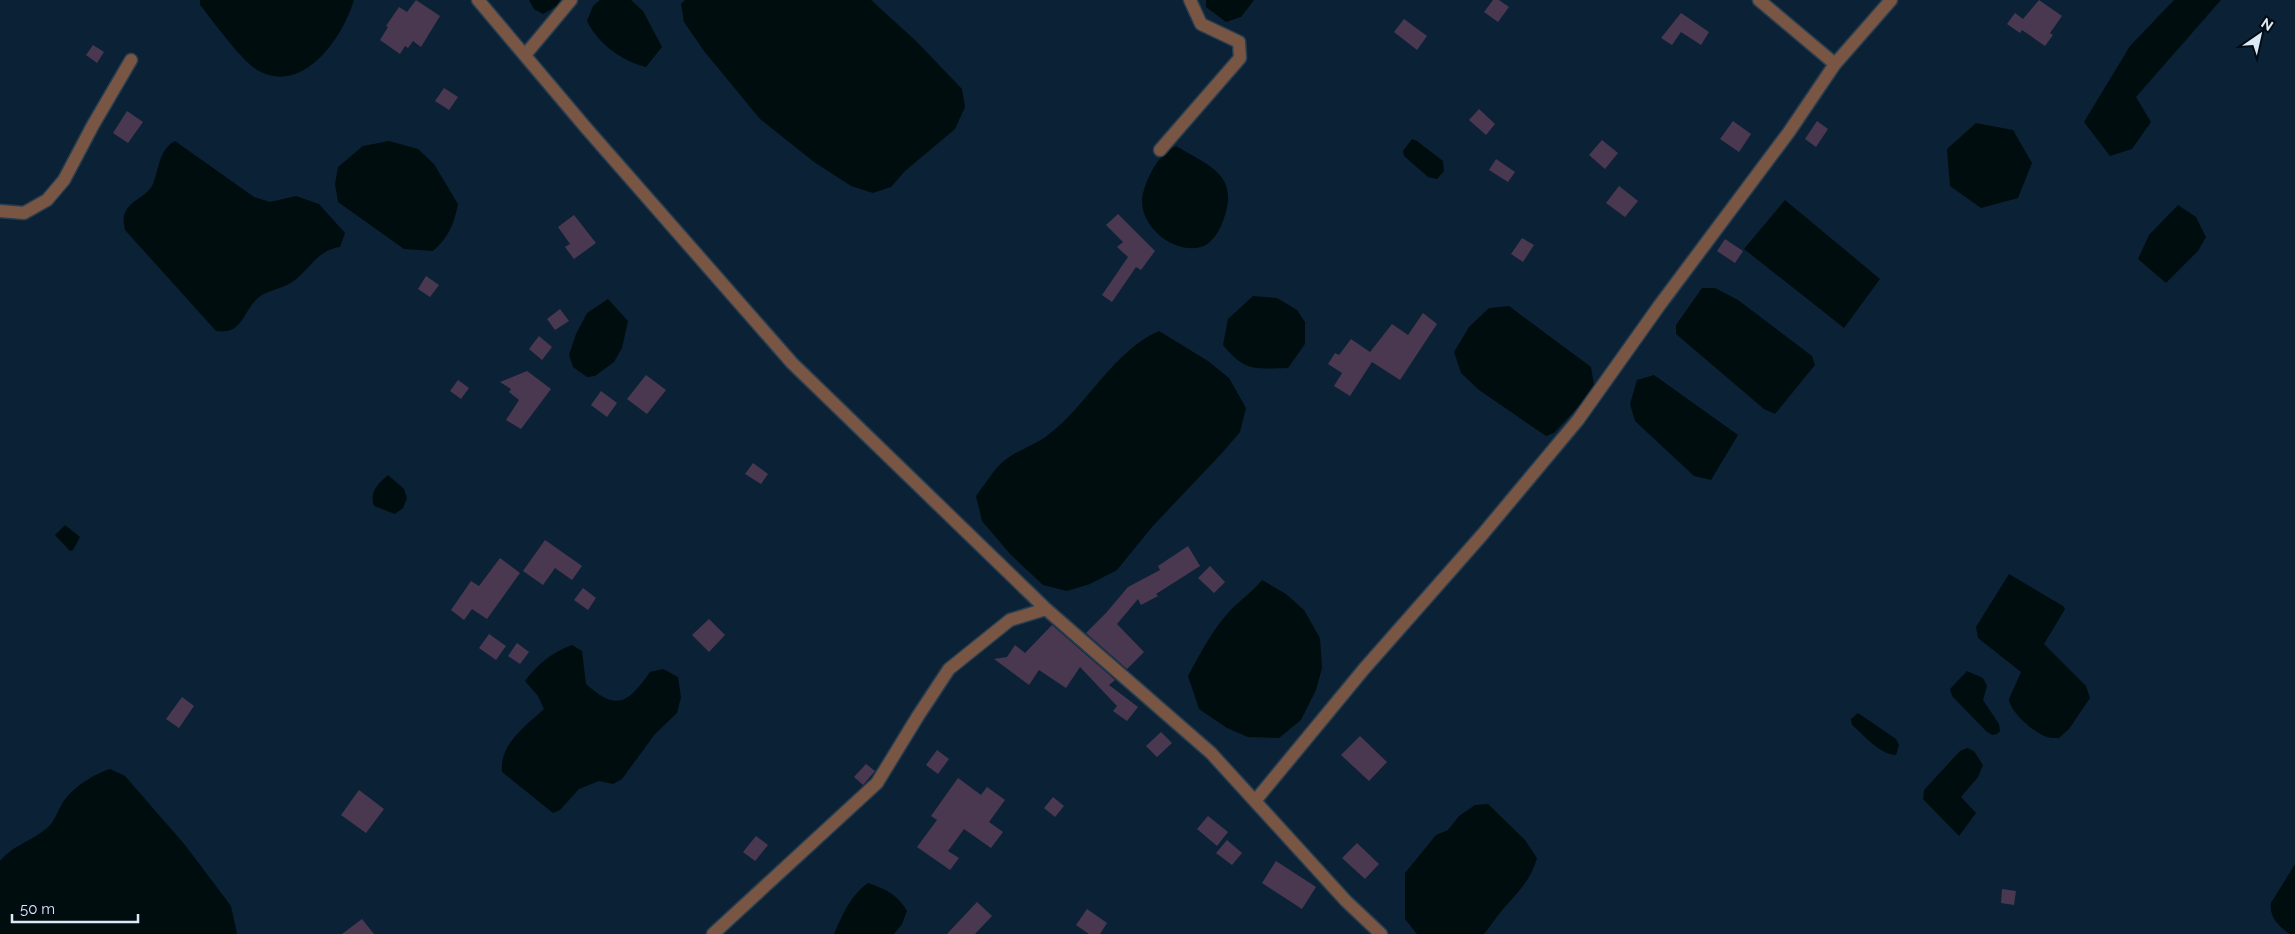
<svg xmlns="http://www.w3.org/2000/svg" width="2295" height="934" font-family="Raleway,sans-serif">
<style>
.water{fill:#000d0f}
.building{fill:#4a3851}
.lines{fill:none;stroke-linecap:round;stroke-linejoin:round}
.street-casing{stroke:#283e51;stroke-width:15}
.street{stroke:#795644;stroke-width:12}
</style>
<rect width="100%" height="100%" fill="#0b2236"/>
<!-- water -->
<path class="water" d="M200 0H354C343 37 304 95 259 71 242 62 213 21 200 5Z
M529 0H561L557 6 543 14 534 9Z
M600 0H631L643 11 662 47 646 67C622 61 598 44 587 21L593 6Z
M685 0H871L916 41 962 89 965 107 955 129 905 171 891 187 873 193 851 186 814 162 760 119 704 51 684 22 681 4Z
M1206 0H1254L1241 17 1226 22 1206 7Z
M2174 0H2221L2136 97 2151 122 2132 149 2110 156 2084 122 2130 46Z
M1976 123 2013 130 2032 163 2018 198 1981 208 1950 186 1947 149Z
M1412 139 1417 141 1443 161 1444 171 1437 179 1428 177 1404 156 1403 151Z
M175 141 254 197 270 202 296 196 319 204 345 233 340 247C314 251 311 271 289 284 280 289 266 291 258 298 242 312 243 335 216 331L125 230C124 224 122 217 126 211 132 199 147 197 153 184 159 169 159 149 175 141Z
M389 141 418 149 434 164 458 204C454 224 449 237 433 251L404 249 338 202 335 184 338 167 363 146Z
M1176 146C1213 168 1242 176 1221 226 1217 234 1210 245 1201 247 1171 255 1133 221 1144 190 1149 173 1160 153 1176 146Z
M1785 200 1880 279 1844 328 1744 249Z
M2178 205 2196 217 2206 237 2198 251 2166 283 2138 259 2149 235Z
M1702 288H1715L1738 300 1812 356 1815 365 1775 414 1764 409 1676 334V325Z
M1253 296 1277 298 1297 310 1305 322V344L1288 368C1255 369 1245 372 1223 345L1228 319Z
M608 299 628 321 622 348 614 362 595 376 587 377 573 367 569 355 576 334 587 313Z
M1509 306 1591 367 1594 385 1591 393 1554 433 1546 436 1479 390 1461 373 1454 352 1469 327 1489 308Z
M1159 331 1208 361 1229 378 1246 408 1240 432 1222 453 1152 527 1117 570 1090 584 1067 591 1043 585 1011 555 982 521 976 496C985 485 994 468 1005 460 1018 450 1035 445 1048 435 1087 406 1114 350 1159 331Z
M1654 375 1738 435 1711 480 1694 476 1635 421 1630 404 1637 380Z
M388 475 404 489 407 498 403 508 395 514 374 506C369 492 378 484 388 475Z
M65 525 80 537 73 550 70 551 55 535Z
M2009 574 2063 606 2065 609 2044 644 2086 686 2090 698 2069 729 2059 738C2055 738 2050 738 2047 737 2034 733 2010 712 2009 699L2021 672 1978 638 1976 627Z
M1262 580 1286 594 1304 610 1320 638 1322 668 1316 690 1301 720 1279 738 1248 737 1227 728 1199 709 1188 676C1200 654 1211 632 1228 613 1239 601 1251 593 1262 580Z
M572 645 582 651 586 684C617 712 628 703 650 672L663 669 678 677 681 697 677 713 655 734 622 779 613 784 599 781 579 789 560 810 553 813 502 772C499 744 526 726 544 709L538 696 525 681C539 663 551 653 572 645Z
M1967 671 1983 678 1987 686 1983 700 1999 724 2000 731 1997 734 1992 735 1986 731 1952 696 1950 689Z
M1858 713 1896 739 1899 745 1896 755C1880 755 1863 734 1852 725L1851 719Z
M1967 748 1974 751 1983 765 1978 777 1961 797 1976 813 1959 836 1923 799 1924 790 1960 751Z
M110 769 125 776 185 845 231 906 237 934H0V861C13 845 32 841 47 828 54 823 58 810 63 802 73 787 94 774 110 769Z
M1488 804 1525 840 1537 858C1531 880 1518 892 1503 909 1496 917 1491 926 1484 934H1417L1405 919V873L1436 835 1448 830 1459 816 1475 805Z
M2295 864V934H2290C2278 926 2269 917 2271 903Z
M868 883C886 889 898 895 907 911L902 924 894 934H834C843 914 850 896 868 883Z"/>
<!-- building -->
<path class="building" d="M416 0 440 16 421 47 413 41 408 48 405 46 400 54 380 40 388 27 386 26 399 7 407 12Z
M1493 0H1499L1509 7 1498 22 1484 12Z
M2039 0 2062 16 2050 33 2053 35 2045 46 2022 30 2020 33 2007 24 2015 13 2023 19Z
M1681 13 1709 32 1701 45 1681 32 1672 45 1661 38Z
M1404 19 1427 36 1417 50 1394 32Z
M93 45 104 52 97 63 86 55Z
M444 88 458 97 449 110 435 101Z
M1479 109 1495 124 1486 135 1469 120Z
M127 111 143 122 128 143 113 133Z
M1733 121 1751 134 1739 152 1720 139Z
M1817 121 1828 129 1816 147 1805 139Z
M1602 140 1618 153 1605 169 1589 155Z
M1496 159 1515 172 1508 182 1489 170Z
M1619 186 1638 201 1625 217 1606 203Z
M1118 214 1155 251 1141 270 1136 267 1112 302 1102 295 1128 257 1117 247 1123 242 1106 225Z
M574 215 596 243 574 259 565 247 570 244 558 227Z
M1522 238 1534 245 1523 262 1511 254Z
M1725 239 1743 251 1735 263 1717 251Z
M426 276 439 285 430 297 418 289Z
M560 309 569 321 555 330 547 319Z
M1423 313 1437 324 1400 380 1372 362 1350 396 1334 386 1342 373 1328 364 1335 353 1339 355 1351 339 1370 352 1392 324 1408 335Z
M539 336 552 347 542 360 529 349Z
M527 371 551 389 521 429 506 420 519 400 509 392 511 389 500 382Z
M646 375 666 390 647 414 627 399Z
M458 380 469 388 461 399 450 391Z
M601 391 617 403 607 417 591 405Z
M753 463 768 474 761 484 745 474Z
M545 540 582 566 572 580 555 568 543 585 523 571Z
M1188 546 1200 566 1156 594 1158 596 1141 605 1138 599 1117 624 1144 652 1127 669 1086 633 1106 613 1128 587 1160 570 1158 566Z
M500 558 520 573 487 619 472 609 464 620 451 610 471 581 479 586Z
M1210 566 1225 582 1214 593 1198 578Z
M583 588 596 598 588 610 574 600Z
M709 619 725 635 709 652 692 635Z
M1052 625 1115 680 1109 685 1138 707 1127 721 1113 711 1117 706 1080 667 1066 688 1039 670 1029 685 994 659 1007 657 1015 645 1025 653Z
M489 634 506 646 496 660 479 648Z
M517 643 529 652 520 664 508 656Z
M182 697 194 706 179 728 166 719Z
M1161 732 1172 743 1157 757 1146 746Z
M1360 736 1387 762 1369 781 1341 755Z
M937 750 949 759 938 774 926 765Z
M866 764 875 771 863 785 854 777Z
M958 778 981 795 987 787 1005 800 989 822 1003 832 991 848 964 829 948 851 959 858 950 870 917 847 937 820 931 816Z
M359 790 384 809 366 833 341 815Z
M1053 797 1064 806 1055 817 1044 808Z
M1208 816 1228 832 1217 846 1197 829Z
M756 836 768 845 755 861 743 852Z
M1227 840 1242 853 1232 865 1216 853Z
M1357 843 1379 864 1365 879 1342 858Z
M1276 861 1316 887 1302 909 1262 883Z
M2002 889 2016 891 2014 905 2001 903Z
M977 902 992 916 975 934H947Z
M1087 909 1107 923 1100 934H1089L1076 925Z
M362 919 374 934H342Z"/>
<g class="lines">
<!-- street casing -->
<g class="street-casing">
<path id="street" d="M478 0 587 129 792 363 1046 609 1211 753 1346 901 1381 934
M1759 0 1835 64
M525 55 571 0
M1160 150 1240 58 1239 42 1201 24 1190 0
M0 211 24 213 47 200 64 180 93 125 131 60
M1255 801 1364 669 1482 535 1578 420 1659 306 1789 132 1835 64 1891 0
M713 934 877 783 918 716 949 669 1010 620 1046 609"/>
</g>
<!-- street -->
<use href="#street" class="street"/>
</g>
<!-- north arrow -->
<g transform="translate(2260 35) rotate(34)" stroke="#030b14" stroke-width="4" paint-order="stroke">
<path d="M0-4L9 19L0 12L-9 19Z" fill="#dceaf8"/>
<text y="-8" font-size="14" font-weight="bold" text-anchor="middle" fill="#dceaf8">N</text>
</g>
<!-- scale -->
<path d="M12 914v8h126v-8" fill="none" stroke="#dceaf8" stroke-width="2.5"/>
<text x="20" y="914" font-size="15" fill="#dceaf8" stroke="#030b14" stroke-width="4" paint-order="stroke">50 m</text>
</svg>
